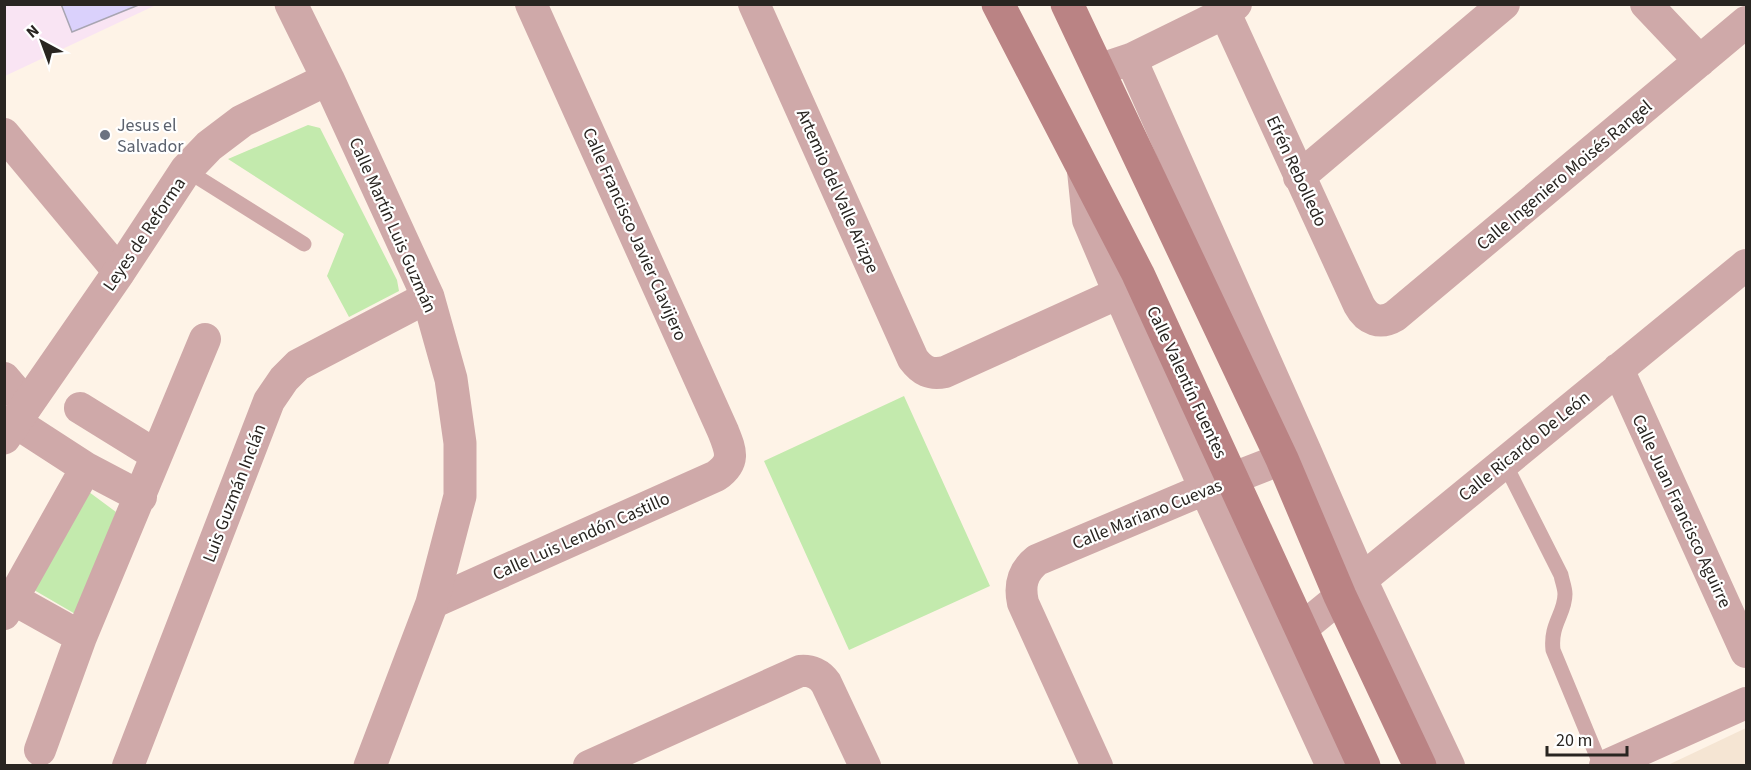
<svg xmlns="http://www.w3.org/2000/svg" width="1751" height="770" font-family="'Source Sans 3',sans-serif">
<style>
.education{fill:#f9e4f3}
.built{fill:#f5e5d3}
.green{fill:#c3eaad}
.building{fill:#dad1fc;stroke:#a8a5b2;stroke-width:1.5}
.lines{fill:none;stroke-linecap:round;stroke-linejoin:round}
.service{stroke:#cfa9a9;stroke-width:15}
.minor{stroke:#cfa9a9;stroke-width:32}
.tertiary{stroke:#cfa9a9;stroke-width:33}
.secondary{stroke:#ba8384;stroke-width:33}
.worship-dot{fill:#6b7280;stroke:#fff;stroke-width:2}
.labels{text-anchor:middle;stroke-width:4.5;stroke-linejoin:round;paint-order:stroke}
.worship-label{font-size:18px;fill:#5b616d;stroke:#fff;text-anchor:start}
.street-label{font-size:18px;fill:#292521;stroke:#fff}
</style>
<rect width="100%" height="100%" fill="#fef3e7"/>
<!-- education -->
<path class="education" d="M5 4 156 5 5 76Z"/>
<!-- built -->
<path class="built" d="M1746 728V765H1668Z"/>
<!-- green -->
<path class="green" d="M308 125 320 128 397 280 399 291 349 317 327 276 344 234 228 159Z
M904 396 990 586 849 650 764 461Z
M89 492 116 512 77 615 34 590Z"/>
<!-- building -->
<path class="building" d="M61 4H141L72 32Z"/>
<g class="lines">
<!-- service -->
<path class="service" d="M186 170 304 244
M1504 462 1561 575C1562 581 1565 588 1565 594 1565 614 1550 624 1553 650L1601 766"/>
<!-- minor -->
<path class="minor" d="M754 4 913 359C922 371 930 375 945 372L1119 293
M1646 4 1700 61
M1225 13 1359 305C1367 320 1380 325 1395 316L1746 22
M1131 59 1305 450 1361 579 1449 766
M1110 66 1131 59 1225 13 1236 4
M4 134 119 272
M1083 171 1088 220 1119 293 1205 489 1332 766
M1299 177 1504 4
M1618 369 1746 652
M4 378 27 405
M80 408 156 455
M15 422 86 468 141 497
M13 599 81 637
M432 603 716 476C736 462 731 451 723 431L531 4
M4 614 86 468
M1301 629 1746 265
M40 750 81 637 205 339
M128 766 269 401 284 379 298 365 428 297
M589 766 800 671C811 670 820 674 826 683L865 766
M1097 766 1023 603C1019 585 1022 572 1037 560L1205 489 1305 450
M1605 766 1746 703"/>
<!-- tertiary -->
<path class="tertiary" d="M291 4 328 79 428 297 451 379 460 443V496L432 603 370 766
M4 438 119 272 186 170 209 146 242 121 328 79"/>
<!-- secondary -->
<path class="secondary" d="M998 4 1138 274 1364 766
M1067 4 1282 459 1340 596 1420 766"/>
</g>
<!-- markers -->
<circle class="worship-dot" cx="105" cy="135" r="6"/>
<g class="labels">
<!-- worship labels -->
<g class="worship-label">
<text x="117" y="131">Jesus el<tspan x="117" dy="21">Salvador</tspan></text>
</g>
<!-- street labels -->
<g class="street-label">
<text transform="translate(1297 171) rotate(65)" y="6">Efrén Rebolledo</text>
<text transform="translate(1564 175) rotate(-40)" y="6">Calle Ingeniero Moisés Rangel</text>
<text transform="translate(838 191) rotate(66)" y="6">Artemio del Valle Arizpe</text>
<text transform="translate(393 225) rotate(66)" y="6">Calle Martín Luis Guzmán</text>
<text transform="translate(144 234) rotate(-56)" y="6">Leyes de Reforma</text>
<text transform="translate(635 234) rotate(66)" y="6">Calle Francisco Javier Clavijero</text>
<text transform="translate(1187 382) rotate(65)" y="6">Calle Valentín Fuentes</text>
<text transform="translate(1524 446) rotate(-39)" y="6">Calle Ricardo De León</text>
<text transform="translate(234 493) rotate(-69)" y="6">Luis Guzmán Inclán</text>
<text transform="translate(1682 511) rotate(65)" y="6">Calle Juan Francisco Aguirre</text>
<text transform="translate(1147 514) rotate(-22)" y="6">Calle Mariano Cuevas</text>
<text transform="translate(581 536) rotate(-24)" y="6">Calle Luis Lendón Castillo</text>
</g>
</g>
<!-- border -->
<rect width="1751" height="770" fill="none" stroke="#292521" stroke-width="12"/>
<!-- north arrow -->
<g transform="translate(42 42) rotate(319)" stroke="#ffffff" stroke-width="4.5" paint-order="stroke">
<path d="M0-4.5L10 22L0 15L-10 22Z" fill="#292521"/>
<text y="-9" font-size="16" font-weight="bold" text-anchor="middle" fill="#292521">N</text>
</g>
<!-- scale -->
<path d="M1547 746v9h80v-9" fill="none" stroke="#292521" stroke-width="3"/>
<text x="1556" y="746" font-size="18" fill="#292521" stroke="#ffffff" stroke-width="4.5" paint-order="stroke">20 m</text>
</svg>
